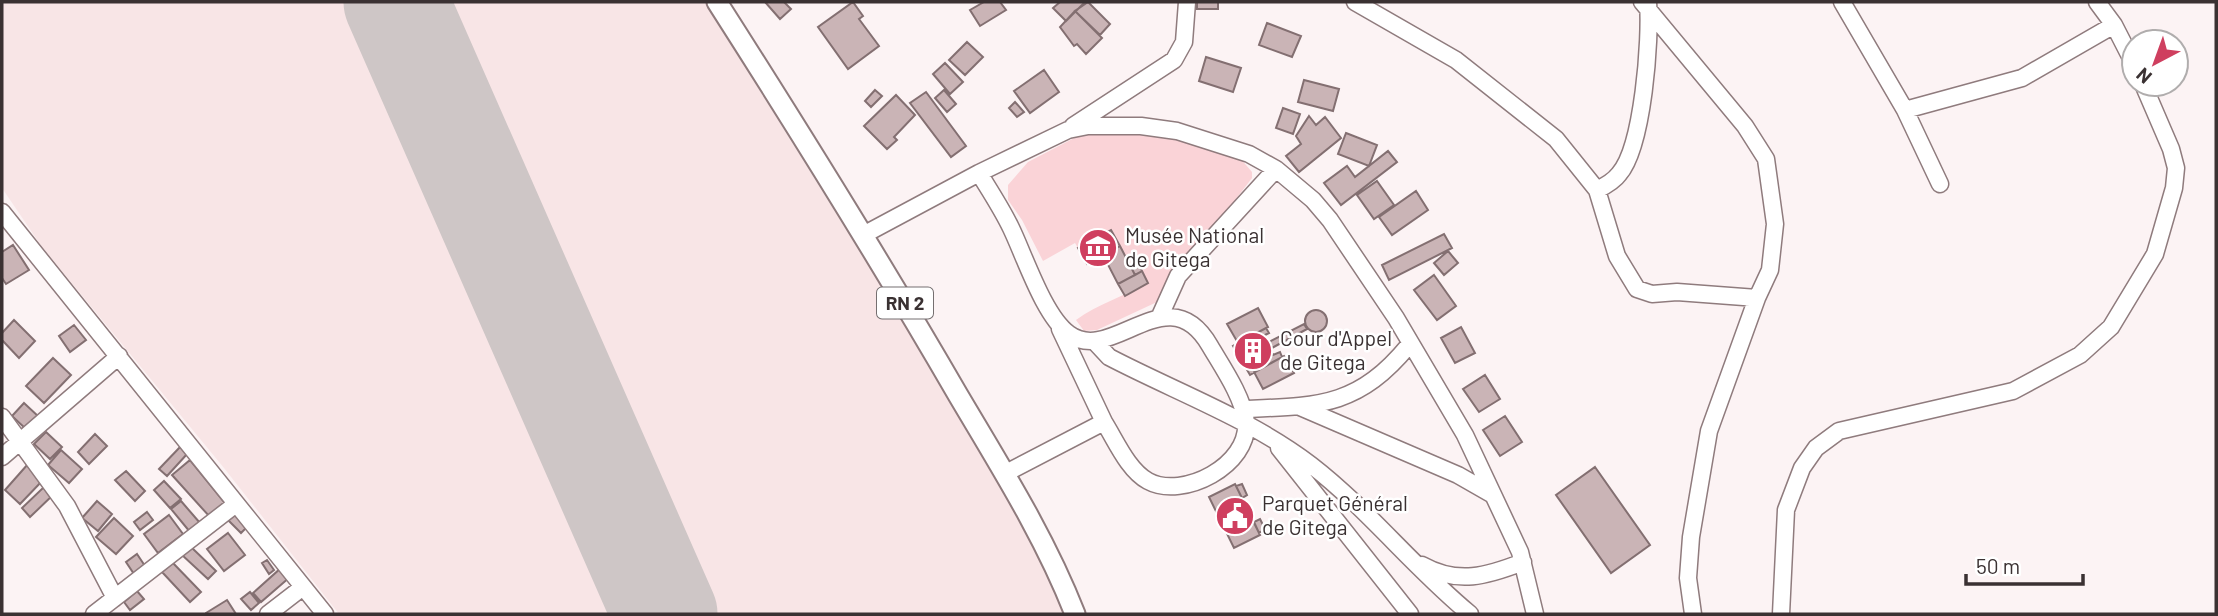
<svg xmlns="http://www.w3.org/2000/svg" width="2218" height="616" font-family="Barlow,sans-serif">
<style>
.built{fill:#f8e5e6}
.green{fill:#fad3d7}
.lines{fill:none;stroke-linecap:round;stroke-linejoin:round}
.runway{stroke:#cec6c6;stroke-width:105}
.building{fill:#cab4b6;stroke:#836f71;stroke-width:2}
.minor-casing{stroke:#8f7b7d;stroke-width:19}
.major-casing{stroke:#8f7b7d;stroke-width:23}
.minor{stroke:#fff;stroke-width:16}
.major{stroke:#fff;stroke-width:19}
.labels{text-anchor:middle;stroke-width:5;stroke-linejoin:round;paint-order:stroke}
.shield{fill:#fff;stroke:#756f70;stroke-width:2}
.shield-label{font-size:19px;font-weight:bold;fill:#3a3132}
.poi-label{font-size:21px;fill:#3a3132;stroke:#fff;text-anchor:start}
</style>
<rect width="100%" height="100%" fill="#fcf3f4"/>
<!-- built -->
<path class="built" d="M2 2H705L1038 539 1071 614H339L224 468 42 247 2 188Z"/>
<!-- green -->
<path class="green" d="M1154 133 1240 158 1252 172V178L1157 302 1097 330 1084 331 1076 320C1098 304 1124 296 1148 283L1137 262 1130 265 1110 230 1078 248 1075 243 1043 261 1022 220 1008 200V185L1028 162 1080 135Z"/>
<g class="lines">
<!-- runway -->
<path class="runway" d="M396 2 665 614"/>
</g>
<!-- building -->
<path class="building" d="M765 2H784L791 9 780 19Z
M853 2 863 16 859 19 879 46 848 69 818 27Z
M984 2H1000L1006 10 980 26 970 10Z
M1060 2H1083L1084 3 1066 21 1053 8Z
M1088 2 1110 24 1100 35 1075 11Z
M1197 2H1218V9H1197Z
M1075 11 1102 38 1086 54 1077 44 1074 46 1060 27Z
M1267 23 1301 36 1292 57 1259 45Z
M967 42 983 57 965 75 949 60Z
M1206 57 1241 68 1233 92 1199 81Z
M945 63 963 82 950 94 933 74Z
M1044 70 1059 92 1030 113 1014 91Z
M1304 80 1339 89 1333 111 1298 102Z
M875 90 882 96 871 107 865 101Z
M944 90 956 104 947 112 935 98Z
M926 92 966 146 951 157 910 103Z
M896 95 915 115 894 137 897 140 887 149 864 126Z
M1015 102 1024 112 1017 117 1009 108Z
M1283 108 1300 114 1293 134 1276 128Z
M1309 116 1316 125 1325 117 1341 138 1299 172 1286 156 1301 144 1296 136Z
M1346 133 1377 145 1369 166 1338 154Z
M1388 151 1397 162 1341 205 1324 183 1347 166 1355 177Z
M1377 181 1394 205 1374 219 1357 195Z
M1416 191 1428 210 1392 235 1379 217Z
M1111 230 1120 246 1087 264 1078 248Z
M1444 234 1452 248 1389 280 1382 265Z
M13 245 29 270 6 284 2 278V252Z
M1120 246 1135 275 1118 284 1103 255Z
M1448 251 1458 263 1444 275 1434 263Z
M1137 262 1142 271 1135 275 1130 265Z
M1142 271 1148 283 1125 296 1118 284Z
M1434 275 1456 306 1437 320 1414 290Z
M1258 308 1268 327 1238 343 1227 324Z
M1305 321a11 11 0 1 1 22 0a11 11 0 1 1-22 0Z
M14 320 35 341 19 358 2 340V333Z
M1304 324 1307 329 1270 349 1267 343Z
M74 325 86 340 70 352 59 336Z
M1461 327 1475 353 1455 363 1441 338Z
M1266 328 1269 333 1263 336 1270 349 1273 355 1280 352 1282 357 1250 375 1233 346Z
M1284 356 1294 373 1263 389 1254 372Z
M53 358 71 375 44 403 26 386Z
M1485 375 1500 399 1479 412 1463 389Z
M24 403 39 417 27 430 12 416Z
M1505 416 1522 442 1500 456 1483 430Z
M46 432 62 447 50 459 34 444Z
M95 434 107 446 89 464 78 452Z
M181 446 188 453 167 476 159 469Z
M61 450 82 469 69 483 48 465Z
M190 460 225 503 209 516 172 475Z
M28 464 44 479 20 504 5 490Z
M1595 467 1650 545 1611 573 1556 495Z
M126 471 145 491 135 501 115 480Z
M164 481 181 499 170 508 154 490Z
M1235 484 1260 535 1234 548 1209 497Z
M1242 484 1247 495 1242 498 1236 486Z
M45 486 54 494 30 517 22 508Z
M97 501 112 514 98 531 82 518Z
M181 501 200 523 190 532 171 509Z
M147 512 153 520 140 530 134 522Z
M235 514 247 527 241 533 228 520Z
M169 515 183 534 158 553 144 534Z
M114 518 133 536 116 554 96 537Z
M1260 519 1265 529 1259 533 1254 522Z
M228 533 245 555 224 571 207 549Z
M190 546 216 571 208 579 182 555Z
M137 554 145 566 134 574 126 562Z
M267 560 274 570 269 574 262 563Z
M172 562 201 592 190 602 162 572Z
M281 568 290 577 261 602 253 593Z
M137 591 144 599 130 610 124 602Z
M250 592 259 603 251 610 241 599Z
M227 600 236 614H206V613Z"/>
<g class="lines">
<!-- minor casing -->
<g class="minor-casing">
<path id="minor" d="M1355 2 1456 60 1556 139 1597 190 1617 256 1637 289 1652 294 1677 292 1757 298
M1642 2 1745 126 1766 159 1775 224 1770 270 1757 298 1709 431 1691 537 1688 578 1693 614
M1842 2 1905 110 1940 184
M2097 2 2114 25 2134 64
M1905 110 2022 78 2114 25
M1073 126 1174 60 1184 42 1187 2
M979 173C990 191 1002 209 1011 228 1025 257 1044 316 1069 334 1112 366 1168 273 1210 346 1223 368 1243 397 1246 422 1250 465 1183 500 1148 481 1128 470 1116 441 1104 422L1004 474
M1597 190C1605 186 1614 181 1619 174 1643 147 1651 39 1648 2
M2 212 325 614
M865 234 979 173 1068 130 1088 126H1141L1177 131 1249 154 1276 169 1313 200 1330 220 1396 318 1465 435 1520 552 1535 614
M1160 316 1178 276 1276 169
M1060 329 1104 422
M1095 342 1109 357C1176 392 1251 419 1311 465 1368 509 1414 568 1470 614
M1300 407 1458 475 1493 495
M1244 409C1319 406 1358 407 1409 345
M2 417 67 506 115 598
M1279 448 1410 614
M2 457 119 356
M1422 565C1458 585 1487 576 1523 562
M94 614 236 504
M268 614 303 587
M1781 614 1786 510 1802 468 1816 448 1839 431 2013 391 2080 355 2111 327 2155 254 2174 188 2176 168 2171 149 2143 84"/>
</g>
<!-- major casing -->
<g class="major-casing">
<path id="major" d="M717 2C800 132 881 262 958 395 1000 466 1045 537 1075 614"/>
</g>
<!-- minor -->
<use href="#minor" class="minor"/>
<!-- major -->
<use href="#major" class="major"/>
</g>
<!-- icons -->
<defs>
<g id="museum-disc" transform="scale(2.0125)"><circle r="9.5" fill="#cf3f5f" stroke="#fff"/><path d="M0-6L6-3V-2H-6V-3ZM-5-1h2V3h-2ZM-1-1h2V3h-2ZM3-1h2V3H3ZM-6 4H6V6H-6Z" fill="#fff"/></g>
<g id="building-disc" transform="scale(2.0125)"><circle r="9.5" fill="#cf3f5f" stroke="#fff"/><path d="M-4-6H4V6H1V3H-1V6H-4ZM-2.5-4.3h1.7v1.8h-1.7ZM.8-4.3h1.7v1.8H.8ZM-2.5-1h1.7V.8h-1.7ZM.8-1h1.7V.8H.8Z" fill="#fff"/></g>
<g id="civic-disc" transform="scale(2.0125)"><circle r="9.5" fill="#cf3f5f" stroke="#fff"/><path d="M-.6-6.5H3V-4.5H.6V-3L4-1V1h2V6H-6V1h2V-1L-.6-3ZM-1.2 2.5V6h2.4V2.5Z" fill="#fff"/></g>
</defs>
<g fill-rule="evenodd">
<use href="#museum-disc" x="1098" y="248"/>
<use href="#building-disc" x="1253" y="351"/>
<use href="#civic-disc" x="1235" y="516"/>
</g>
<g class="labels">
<!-- shield labels -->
<rect class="shield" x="877" y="287.5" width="56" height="31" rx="5"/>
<g class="shield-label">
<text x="905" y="310">RN 2</text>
</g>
<!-- poi labels -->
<g class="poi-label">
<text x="1125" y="243">Musée National<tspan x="1125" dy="24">de Gitega</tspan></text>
<text x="1280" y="346">Cour d'Appel<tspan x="1280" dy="24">de Gitega</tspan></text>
<text x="1262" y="511">Parquet Général<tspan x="1262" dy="24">de Gitega</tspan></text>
</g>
</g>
<!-- border -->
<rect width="2218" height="616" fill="none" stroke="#3a3132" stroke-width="7"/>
<!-- north arrow -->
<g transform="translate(2155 63) rotate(221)"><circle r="33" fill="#ffffff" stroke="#b0adad" stroke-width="2"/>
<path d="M0-5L12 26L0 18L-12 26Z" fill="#cf3f5f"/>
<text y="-10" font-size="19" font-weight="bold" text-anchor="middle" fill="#3a3132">N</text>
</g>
<!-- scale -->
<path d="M1966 574v10h117v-10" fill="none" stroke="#3a3132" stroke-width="3.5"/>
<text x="1976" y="574" font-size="21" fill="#3a3132" stroke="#ffffff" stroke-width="5" paint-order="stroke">50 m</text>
</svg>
